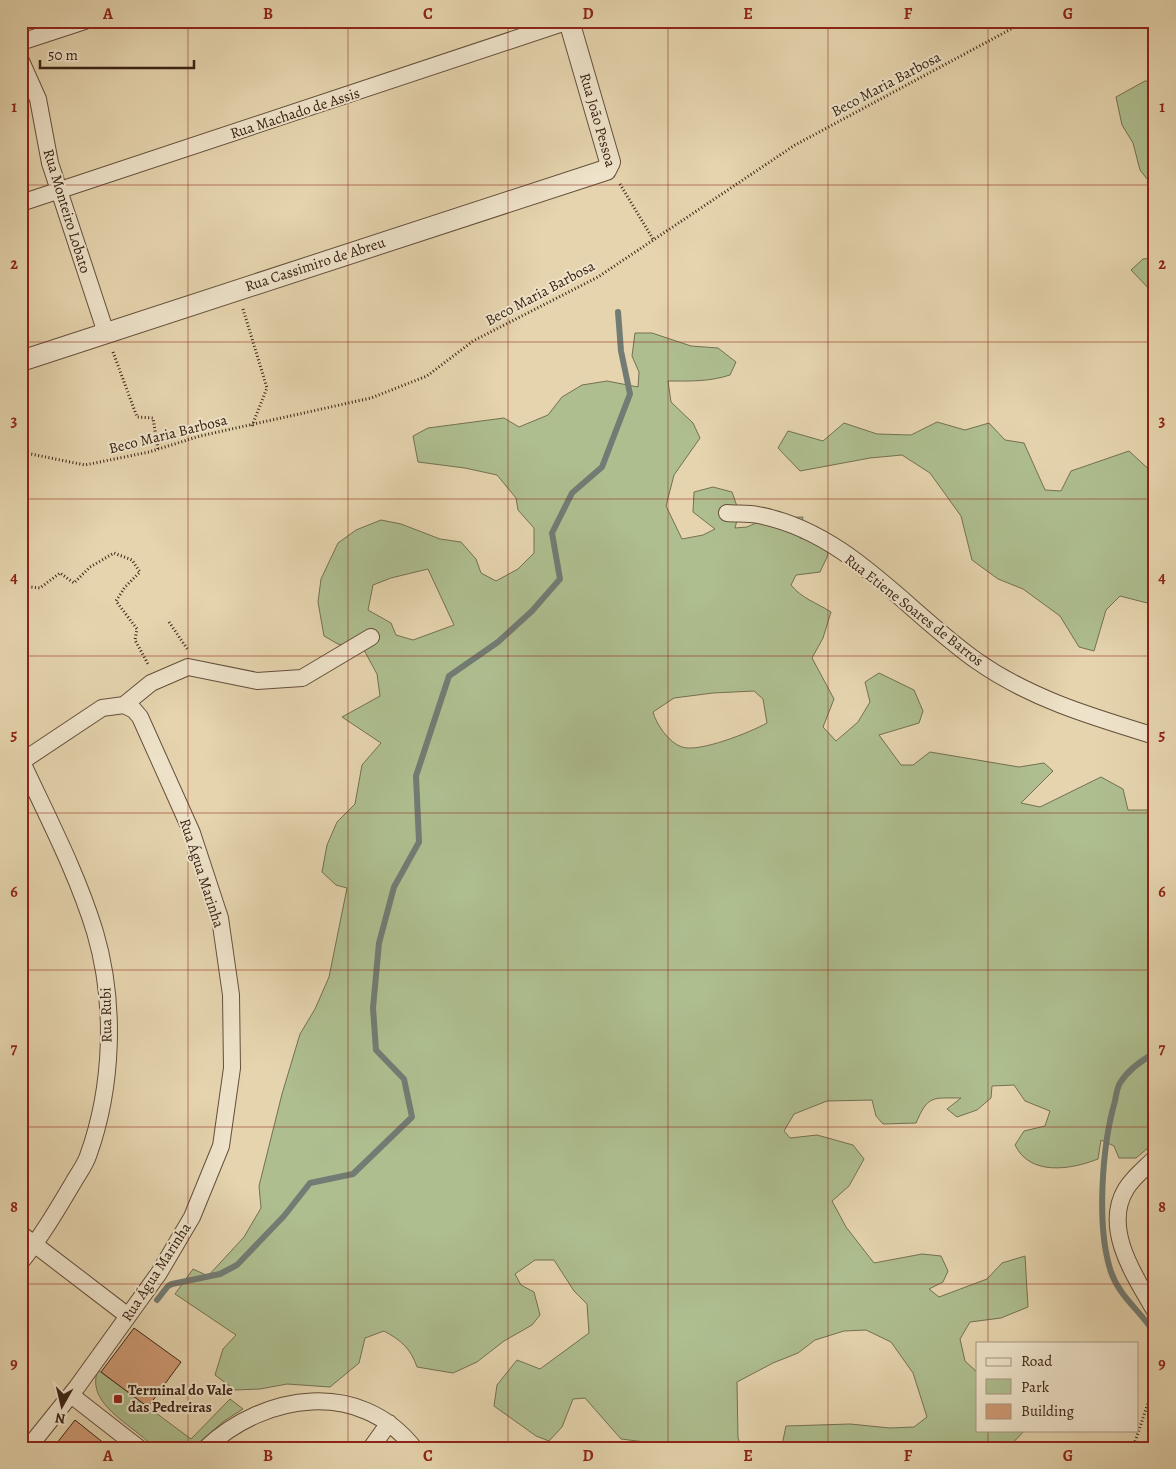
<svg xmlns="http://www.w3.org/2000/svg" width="1176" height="1469" font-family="Alegreya,serif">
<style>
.green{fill:#aebe8f;stroke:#747052;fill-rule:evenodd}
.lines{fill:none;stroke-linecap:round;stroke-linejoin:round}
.stream{stroke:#727c74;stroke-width:6}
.building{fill:#cf9a74;stroke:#3a2315}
.minor-casing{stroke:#654f3b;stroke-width:18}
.tertiary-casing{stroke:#654f3b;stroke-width:22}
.path{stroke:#3a2315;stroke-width:3;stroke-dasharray:1 2.5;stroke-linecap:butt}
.minor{stroke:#eee3ca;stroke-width:16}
.tertiary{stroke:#eee3ca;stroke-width:20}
.grid{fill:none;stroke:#8f2418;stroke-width:1;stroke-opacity:0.55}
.poi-dot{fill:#8f2418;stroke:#eee3ca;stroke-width:2}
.labels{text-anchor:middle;stroke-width:4;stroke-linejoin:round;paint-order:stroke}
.street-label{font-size:15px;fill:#3a2315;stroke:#eee3ca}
.poi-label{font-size:15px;font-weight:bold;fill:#3a2315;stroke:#eee3ca;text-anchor:start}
.neatline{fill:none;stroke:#8f2418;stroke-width:2}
.grid-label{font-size:16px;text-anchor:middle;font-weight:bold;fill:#8f2418}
</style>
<rect width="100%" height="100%" fill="#e5d4ae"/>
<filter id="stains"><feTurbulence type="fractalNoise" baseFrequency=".004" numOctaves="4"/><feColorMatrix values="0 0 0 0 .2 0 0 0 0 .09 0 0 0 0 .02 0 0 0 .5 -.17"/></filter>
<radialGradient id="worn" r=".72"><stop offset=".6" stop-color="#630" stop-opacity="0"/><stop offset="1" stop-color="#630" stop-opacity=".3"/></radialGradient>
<!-- green -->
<path class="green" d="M1145 81 1155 82V189L1140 170 1133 143 1122 125 1116 97Z
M1155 258V295L1131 270 1143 259Z
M635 333H652L691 346 718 348 736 362 730 375C708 382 690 381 668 381L671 402 693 423 700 438 674 475 666 506 682 539 703 535 715 529 693 512 694 492 713 487 732 492 739 512 735 528 747 527 767 518 803 517 800 538 826 543 828 555 820 572 796 575 791 585C801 598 817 603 831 612L823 638 812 658 834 699 823 727 836 741 858 722 870 702 865 682 879 673 914 690 923 711 919 723 879 735 901 765H913L930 752 1019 767 1044 763 1053 771 1021 803 1040 807 1101 777 1123 789 1128 810H1155V1142L1136 1158H1119L1114 1146 1101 1140 1098 1159C1070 1170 1030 1176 1015 1145L1024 1131 1045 1126 1050 1111 1025 1101 1014 1085 992 1086 991 1098 977 1110 957 1117 947 1109 961 1098C932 1098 928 1095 916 1123L883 1124 876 1116 872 1100 827 1101 794 1114 784 1131 790 1138 817 1135 853 1145 864 1159 849 1186 832 1201 846 1227 874 1263 922 1254 941 1256 948 1271 943 1282 929 1289 939 1297 987 1279 1002 1263 1025 1256 1028 1307 1001 1318 970 1322 960 1339 965 1361 977 1372V1430H1025L1008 1448H785L782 1445 786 1426 850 1424 890 1428 914 1427 927 1417 913 1373 891 1342 866 1330 844 1331 815 1340 798 1353 773 1363 737 1382 738 1438 742 1448H656L645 1442 621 1439 585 1398 573 1399 562 1427 549 1441 536 1436 494 1406 497 1385 517 1360 540 1369 589 1333 587 1304 574 1291 554 1260H535L515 1274 521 1285 534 1292 540 1315 532 1325 504 1341 477 1362 453 1373 417 1367C411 1349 401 1340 384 1331L365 1338 359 1363 330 1387 287 1384 260 1389 235 1390 215 1375 223 1349 236 1335 175 1294 193 1269 208 1276 244 1237 261 1208 259 1186 282 1094 300 1034 315 1009 329 977 347 888 336 885 322 872 327 845 337 822 355 804 362 765 381 743 342 717 380 696 377 674 364 650 338 644 324 636 318 602 321 579 338 543 356 530 381 520 401 524 440 539 461 542 476 559 481 573 496 581 518 569 534 553V528L518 510 516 498 497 475 465 468 418 462 413 436 428 428 504 418 519 427 548 415 562 397 582 385 607 381 638 387 639 372 632 356ZM428 569 454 625 413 640 396 635 391 623 368 610 373 585 391 578ZM754 691 763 699 767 723C751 732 699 753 682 747 669 743 656 724 653 712L674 698 713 693Z
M937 422 965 430 989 423 1005 440 1024 443 1045 490 1061 491 1071 471 1129 451 1155 475V605L1120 596 1106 610 1094 651 1079 647 1060 616 1023 589 998 579 972 560 961 516 930 473 902 455 870 458 800 471 778 448 788 431 823 441 844 423 877 434 911 435Z
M98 1370 191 1439 230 1399 243 1409 224 1421 193 1448H154C136 1426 84 1405 98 1370Z"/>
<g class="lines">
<!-- stream -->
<path class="stream" d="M1155 1053C1142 1060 1128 1070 1120 1083 1117 1088 1116 1095 1115 1101 1102 1146 1096 1227 1111 1272 1120 1298 1142 1312 1155 1334
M157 1300 168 1286 172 1284 220 1274 237 1265 284 1216 310 1183 353 1174 412 1117 404 1079 376 1050 373 1008 379 943 394 887 419 842 416 776 449 676 498 642 532 611 560 579 552 533 572 493 602 467 630 394 621 351 618 312"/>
</g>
<!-- building -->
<path class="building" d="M134 1328 181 1362 148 1407 101 1372Z
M75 1420 110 1448H53Z"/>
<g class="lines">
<!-- minor casing -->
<g class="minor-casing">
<path id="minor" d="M21 42 85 21
M21 61 38 99 50 163 106 333
M21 203 569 21
M727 513C737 514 748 513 758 515 848 532 906 611 977 661 1031 699 1093 717 1155 736
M124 705 151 683 188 667 257 681 302 678 371 637
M21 762 102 708 124 705 134 710 140 717 192 833 220 918 231 995 232 1068 221 1146 192 1217 159 1273 77 1387 28 1448
M1155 1158C1145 1168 1133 1177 1126 1189 1102 1228 1135 1277 1155 1311
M21 1234 128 1316
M21 1262C41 1237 57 1210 73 1183 78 1174 85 1165 88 1156 113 1087 116 1003 95 932 77 873 48 818 22 762
M71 1395 139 1448
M206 1448C265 1393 360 1379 414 1448
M371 1448 389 1423"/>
</g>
<!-- tertiary casing -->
<g class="tertiary-casing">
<path id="tertiary" d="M21 361 606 170 610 162 569 21"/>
</g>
<!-- path -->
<path class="path" d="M620 184 653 239
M243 309 267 388 252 426
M113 352 137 417 153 418 158 449
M21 452 85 465 149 452 200 436 371 398 427 376 473 341 598 277 795 145 1026 21
M21 586 40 588 60 573 74 583 90 567 114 553 132 560 140 572 125 587 116 601 137 629 135 640 148 664
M169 622 188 650
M1133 1448 1155 1382"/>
<!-- minor -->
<use href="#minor" class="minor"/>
<!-- tertiary -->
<use href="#tertiary" class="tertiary"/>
</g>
<!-- grid -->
<path class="grid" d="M188 21V1448M348 21V1448M508 21V1448M668 21V1448M828 21V1448M988 21V1343M21 185H1155M21 342H1155M21 499H1155M21 656H1155M21 813H1155M21 970H1155M21 1127H1155M21 1284H1155M988 1430V1448"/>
<!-- markers -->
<rect class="poi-dot" x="113" y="1394" width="10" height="10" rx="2.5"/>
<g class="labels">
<!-- street labels -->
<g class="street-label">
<text transform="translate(886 84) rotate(-28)" y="5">Beco Maria Barbosa</text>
<text transform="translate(295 113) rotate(-18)" y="5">Rua Machado de Assis</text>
<text transform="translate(598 120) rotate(74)" y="5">Rua João Pessoa</text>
<text transform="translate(67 211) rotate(73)" y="5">Rua Monteiro Lobato</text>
<text transform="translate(315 264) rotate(-18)" y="5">Rua Cassimiro de Abreu</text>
<text transform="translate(540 293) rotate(-28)" y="5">Beco Maria Barbosa</text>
<text transform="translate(168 434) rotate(-14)" y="5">Beco Maria Barbosa</text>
<text transform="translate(914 610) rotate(38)" y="5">Rua Etiene Soares de Barros</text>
<text transform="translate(202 873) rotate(72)" y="5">Rua Água Marinha</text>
<text transform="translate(106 1015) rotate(-91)" y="5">Rua Rubi</text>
<text transform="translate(156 1272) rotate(-57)" y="5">Rua Água Marinha</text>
</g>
<!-- poi labels -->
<g class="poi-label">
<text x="128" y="1395">Terminal do Vale<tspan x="128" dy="17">das Pedreiras</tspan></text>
</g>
</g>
<!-- margin -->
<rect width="1176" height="1469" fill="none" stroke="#e5d4ae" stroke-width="55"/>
<!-- legend -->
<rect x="976" y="1342" width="162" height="90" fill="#eee3ca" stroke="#a69682"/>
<rect x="986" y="1358" width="25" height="8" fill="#eee3ca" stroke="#a69682"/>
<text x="1021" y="1366" font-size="15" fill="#3a2315">Road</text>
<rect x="986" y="1379" width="25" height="15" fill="#aebe8f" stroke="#a69682"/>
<text x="1021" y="1392" font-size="15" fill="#3a2315">Park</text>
<rect x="986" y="1404" width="25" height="15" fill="#cf9a74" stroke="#a69682"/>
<text x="1021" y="1416" font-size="15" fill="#3a2315">Building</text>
<!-- north arrow -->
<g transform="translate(62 1406) rotate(188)" stroke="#eee3ca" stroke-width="4" paint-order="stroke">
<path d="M0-4L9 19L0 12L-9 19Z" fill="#3a2315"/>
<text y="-8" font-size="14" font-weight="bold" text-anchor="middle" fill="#3a2315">N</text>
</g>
<!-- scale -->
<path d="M40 60v8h154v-8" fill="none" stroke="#3a2315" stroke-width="2.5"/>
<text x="48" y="60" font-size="15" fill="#3a2315" stroke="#eee3ca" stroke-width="4" paint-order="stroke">50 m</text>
<rect x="28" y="28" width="1120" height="1414" class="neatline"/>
<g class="grid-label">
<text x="108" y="19">A</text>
<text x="268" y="19">B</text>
<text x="428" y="19">C</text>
<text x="588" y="19">D</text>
<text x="748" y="19">E</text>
<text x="908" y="19">F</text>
<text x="1068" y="19">G</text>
<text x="14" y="112">1</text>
<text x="1162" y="112">1</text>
<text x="14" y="269">2</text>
<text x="1162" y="269">2</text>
<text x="14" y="426">3</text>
<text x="1162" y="426">3</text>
<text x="14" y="583">4</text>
<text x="1162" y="583">4</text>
<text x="14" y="740">5</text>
<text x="1162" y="740">5</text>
<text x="14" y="897">6</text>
<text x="1162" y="897">6</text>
<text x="14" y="1054">7</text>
<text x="1162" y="1054">7</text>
<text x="14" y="1212">8</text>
<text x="1162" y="1212">8</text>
<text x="14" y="1369">9</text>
<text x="1162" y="1369">9</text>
<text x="108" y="1461">A</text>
<text x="268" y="1461">B</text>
<text x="428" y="1461">C</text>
<text x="588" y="1461">D</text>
<text x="748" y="1461">E</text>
<text x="908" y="1461">F</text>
<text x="1068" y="1461">G</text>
</g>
<rect width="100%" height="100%" filter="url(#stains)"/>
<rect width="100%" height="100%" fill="url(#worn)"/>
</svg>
